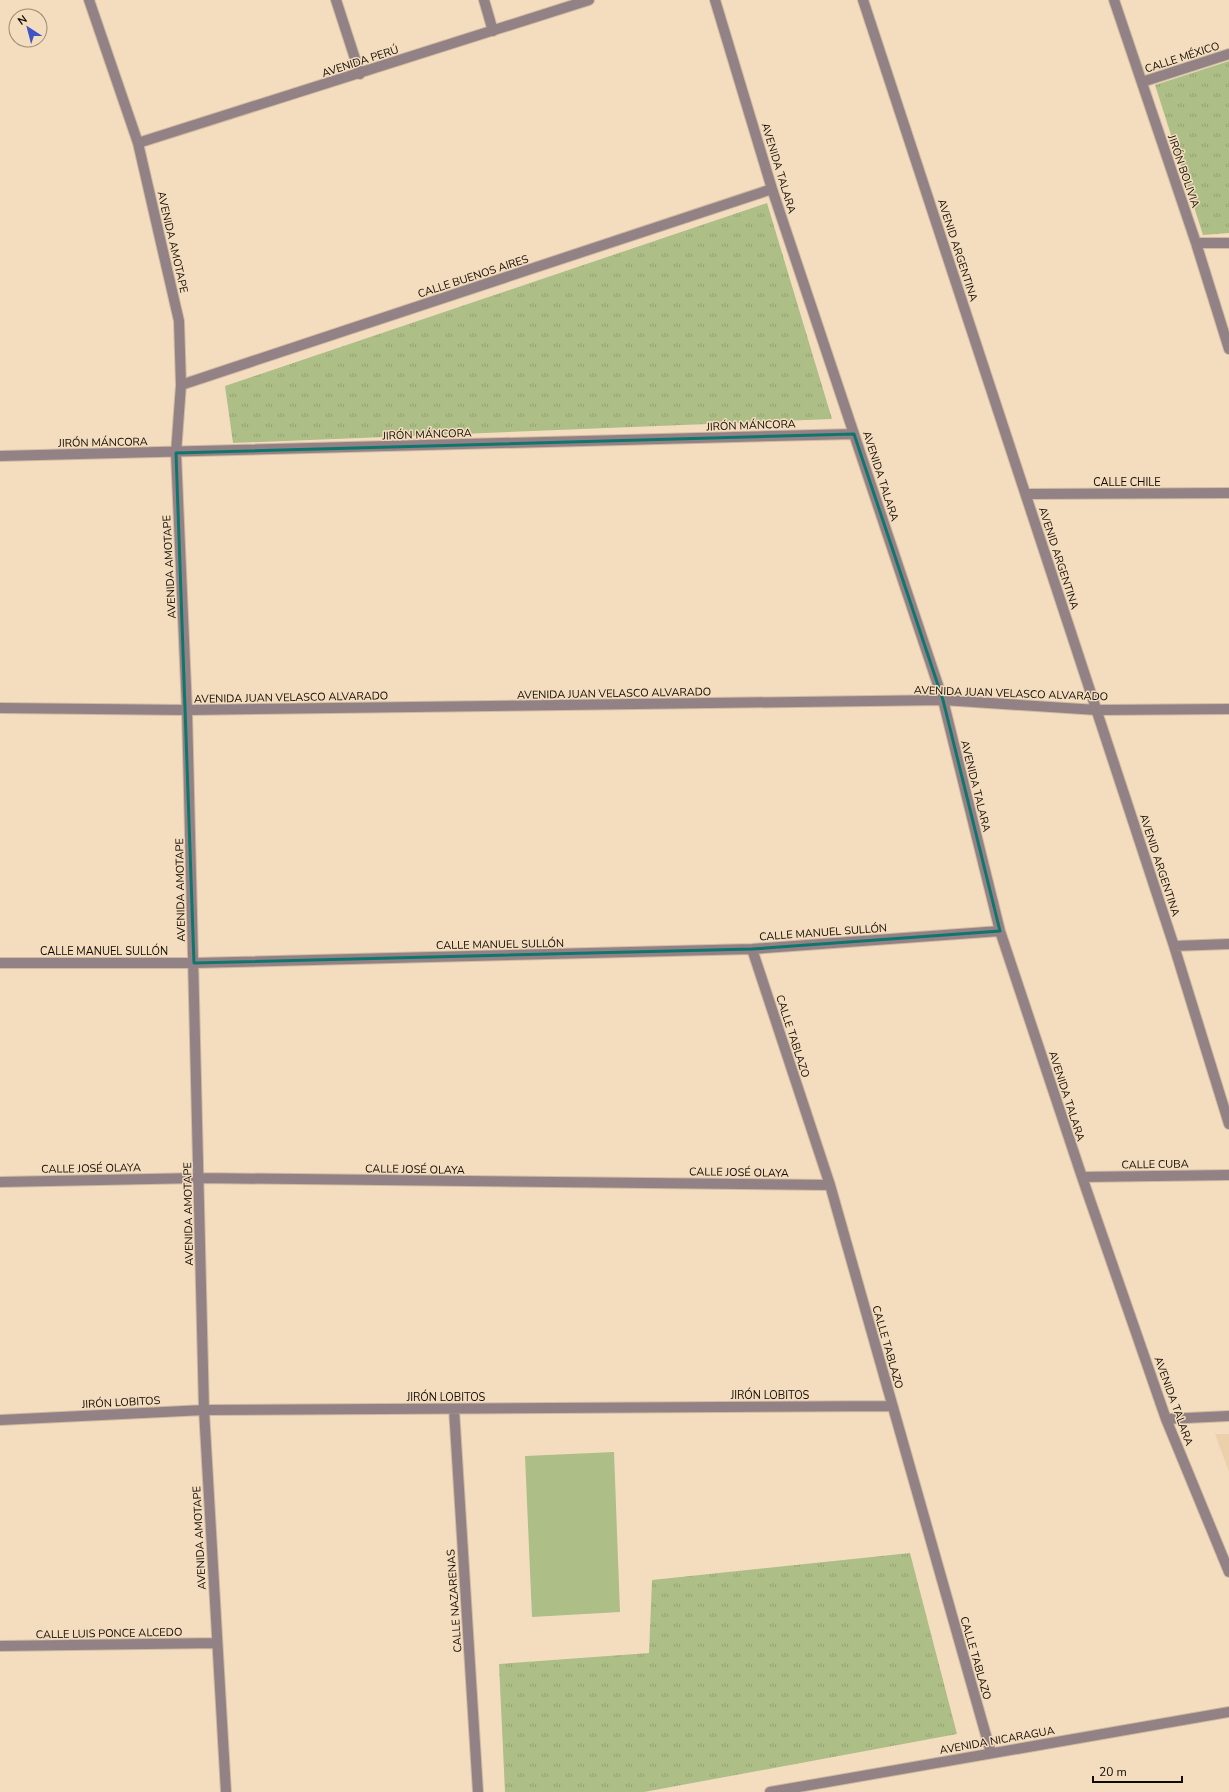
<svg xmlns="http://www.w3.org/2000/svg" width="1229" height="1792" font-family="'Nunito Sans',sans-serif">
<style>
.built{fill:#ecd0ac}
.grass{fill:url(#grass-tufts)}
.garden{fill:#aebe87}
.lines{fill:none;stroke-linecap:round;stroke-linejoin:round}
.minor-casing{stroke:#d0bba1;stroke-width:12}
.minor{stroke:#938285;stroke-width:10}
.marked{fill:none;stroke:#0f766e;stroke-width:3;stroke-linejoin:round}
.labels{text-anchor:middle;stroke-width:3;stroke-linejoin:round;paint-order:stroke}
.street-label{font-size:11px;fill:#120b03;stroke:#f4ddbf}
</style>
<defs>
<pattern id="grass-tufts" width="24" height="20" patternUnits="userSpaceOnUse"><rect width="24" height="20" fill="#aebe87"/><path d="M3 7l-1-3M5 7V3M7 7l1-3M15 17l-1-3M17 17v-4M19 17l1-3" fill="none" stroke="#95a273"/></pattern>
</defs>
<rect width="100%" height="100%" fill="#f4ddbf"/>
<!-- built -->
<path class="built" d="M1215 1434H1229V1472Z"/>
<!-- grass -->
<path class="grass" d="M1229 61V233L1203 235 1155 85Z
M767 203 832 419 233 443 225 386Z
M910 1553 957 1734 644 1792H505L499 1664 649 1653 652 1580Z"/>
<!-- garden -->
<path class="garden" d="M614 1452 620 1612 532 1617 525 1456Z"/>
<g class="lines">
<!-- minor casing -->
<g class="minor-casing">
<path id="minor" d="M89 0 138 143 179 321 181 385 176 453 187 710 204 1410 226 1792
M336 0 360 74
M484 0 493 31
M715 0 772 189 943 700 1000 931 1082 1177 1166 1419 1229 1572
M863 0 1174 946 1229 1124
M1114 0 1196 243 1229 349
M1142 82 1229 54
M138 143 589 0
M1196 243H1229
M181 385 772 189
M0 456 854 434
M1026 494 1229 493
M0 708 187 710 943 700 1097 710 1229 709
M1174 946 1229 944
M752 949 830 1185 991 1753
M0 963H194L752 949 1000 931
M1082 1177 1229 1175
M0 1182 199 1178 830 1185
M454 1409 478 1792
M1166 1419 1229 1416
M0 1420 204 1410 892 1406
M0 1646 217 1643
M770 1792 1229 1712"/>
</g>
<!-- minor -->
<use href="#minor" class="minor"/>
</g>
<!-- marked area -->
<path class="marked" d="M854 434 943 700 1000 931 752 949 194 963 176 453Z"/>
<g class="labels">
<!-- street labels -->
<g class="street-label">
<text transform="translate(1182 57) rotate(-18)" y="4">CALLE MÉXICO</text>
<text transform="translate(360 61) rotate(-18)" y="4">AVENIDA PERÚ</text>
<text transform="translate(779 168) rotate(73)" y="4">AVENIDA TALARA</text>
<text transform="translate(1184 171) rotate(71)" y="4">JIRÓN BOLIVIA</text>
<text transform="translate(173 242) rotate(77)" y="4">AVENIDA AMOTAPE</text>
<text transform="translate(958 250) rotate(72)" y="4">AVENID ARGENTINA</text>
<text transform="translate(473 276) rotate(-18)" y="4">CALLE BUENOS AIRES</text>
<text transform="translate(751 425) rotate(-2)" y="4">JIRÓN MÁNCORA</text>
<text transform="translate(427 434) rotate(-2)" y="4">JIRÓN MÁNCORA</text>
<text transform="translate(103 442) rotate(-1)" y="4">JIRÓN MÁNCORA</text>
<text transform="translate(881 476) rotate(72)" y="4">AVENIDA TALARA</text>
<text x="1127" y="486">CALLE CHILE</text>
<text transform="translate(1059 558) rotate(72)" y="4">AVENID ARGENTINA</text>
<text transform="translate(169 567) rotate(-93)" y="4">AVENIDA AMOTAPE</text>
<text transform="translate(614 693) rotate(-1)" y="4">AVENIDA JUAN VELASCO ALVARADO</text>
<text transform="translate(1011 693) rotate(2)" y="4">AVENIDA JUAN VELASCO ALVARADO</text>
<text transform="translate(291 697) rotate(-1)" y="4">AVENIDA JUAN VELASCO ALVARADO</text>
<text transform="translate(976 786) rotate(76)" y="4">AVENIDA TALARA</text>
<text transform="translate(1160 865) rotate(72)" y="4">AVENID ARGENTINA</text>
<text transform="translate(180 890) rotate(-91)" y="4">AVENIDA AMOTAPE</text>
<text transform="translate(823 932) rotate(-4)" y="4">CALLE MANUEL SULLÓN</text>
<text transform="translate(500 944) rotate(-1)" y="4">CALLE MANUEL SULLÓN</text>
<text x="104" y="955">CALLE MANUEL SULLÓN</text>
<text transform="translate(793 1036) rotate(72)" y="4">CALLE TABLAZO</text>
<text transform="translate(1067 1096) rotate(72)" y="4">AVENIDA TALARA</text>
<text transform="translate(1155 1164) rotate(-1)" y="4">CALLE CUBA</text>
<text transform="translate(91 1168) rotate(-1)" y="4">CALLE JOSÉ OLAYA</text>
<text transform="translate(415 1169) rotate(1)" y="4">CALLE JOSÉ OLAYA</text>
<text transform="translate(739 1172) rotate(1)" y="4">CALLE JOSÉ OLAYA</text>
<text transform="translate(188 1214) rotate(-91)" y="4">AVENIDA AMOTAPE</text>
<text transform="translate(888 1347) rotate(74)" y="4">CALLE TABLAZO</text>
<text x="770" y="1399">JIRÓN LOBITOS</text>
<text x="446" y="1401">JIRÓN LOBITOS</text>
<text transform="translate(1174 1401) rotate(70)" y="4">AVENIDA TALARA</text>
<text transform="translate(121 1402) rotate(-3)" y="4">JIRÓN LOBITOS</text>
<text transform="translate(199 1538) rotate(-93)" y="4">AVENIDA AMOTAPE</text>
<text transform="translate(454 1601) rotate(-94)" y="4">CALLE NAZARENAS</text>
<text transform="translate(109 1633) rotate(-1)" y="4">CALLE LUIS PONCE ALCEDO</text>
<text transform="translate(976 1658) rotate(74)" y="4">CALLE TABLAZO</text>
<text transform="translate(997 1740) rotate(-10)" y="4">AVENIDA NICARAGUA</text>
</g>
</g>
<!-- north arrow -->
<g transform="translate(28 28) rotate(324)"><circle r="19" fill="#f4ddbf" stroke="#9a8974"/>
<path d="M0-3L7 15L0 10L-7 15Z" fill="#3e53c6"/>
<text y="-6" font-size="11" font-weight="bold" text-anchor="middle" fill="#120b03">N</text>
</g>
<!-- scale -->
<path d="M1093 1776v6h89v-6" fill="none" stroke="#120b03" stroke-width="2"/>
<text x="1099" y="1776" font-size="12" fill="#120b03" stroke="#f4ddbf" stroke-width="3" paint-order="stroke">20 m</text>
</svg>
